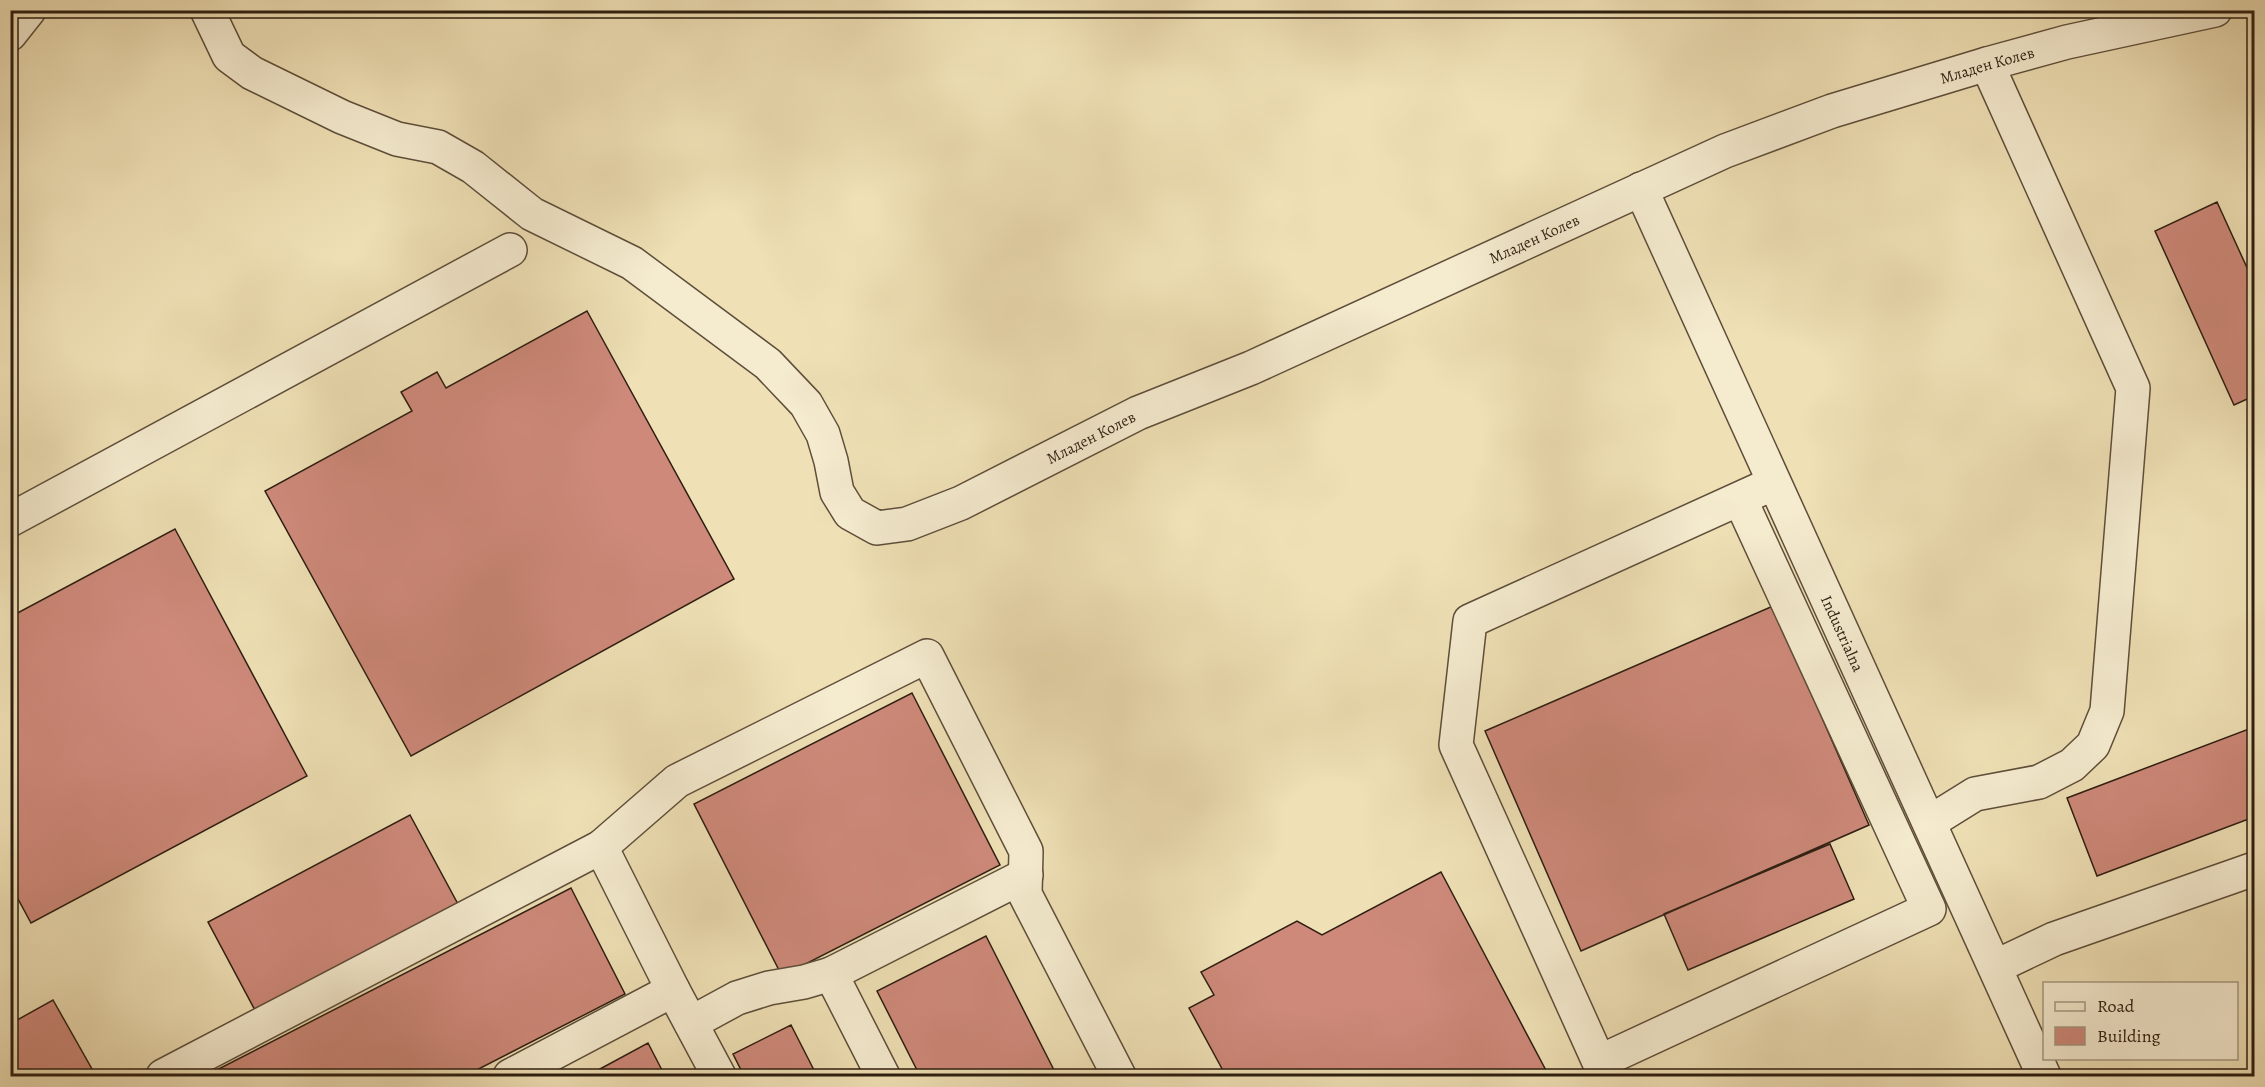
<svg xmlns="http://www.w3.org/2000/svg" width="2265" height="1087" font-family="Alegreya,serif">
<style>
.building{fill:#ce897a;stroke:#2d1e11;stroke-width:1.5}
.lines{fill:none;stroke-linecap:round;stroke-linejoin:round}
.minor-casing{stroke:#5e4e3a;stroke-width:36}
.minor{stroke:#f5ebcf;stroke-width:33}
.labels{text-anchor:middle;stroke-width:4.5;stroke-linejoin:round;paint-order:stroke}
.street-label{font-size:16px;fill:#2d1e11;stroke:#f5ebcf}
</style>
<rect width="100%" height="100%" fill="#efe0b5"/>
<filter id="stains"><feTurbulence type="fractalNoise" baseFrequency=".00333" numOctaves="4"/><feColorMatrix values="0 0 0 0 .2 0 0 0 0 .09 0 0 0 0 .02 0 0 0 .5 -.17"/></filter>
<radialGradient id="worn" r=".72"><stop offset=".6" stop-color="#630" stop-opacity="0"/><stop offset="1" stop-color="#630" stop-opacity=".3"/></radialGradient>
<!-- building -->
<path class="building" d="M2217 202 2254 283V396L2234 405 2155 231Z
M587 311 734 579 411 756 265 491 412 411 401 392 437 372 446 388Z
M175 529 307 776 31 923 10 884V617Z
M1773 606 1869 825 1581 951 1485 731Z
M912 693 1000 865 782 976 694 804Z
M2254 727V817L2097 876 2067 798Z
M410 815 459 906 257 1014 208 922Z
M1830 844 1854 899 1688 970 1664 914Z
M1441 872 1549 1076H1226L1189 1008 1214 995 1201 972 1297 921 1322 935Z
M571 888 625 994 465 1076H205Z
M986 936 1057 1076H920L877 991Z
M53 1000 92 1069 79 1076H10V1024Z
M791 1025 817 1076H744L733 1054Z
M648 1043 665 1076H587Z"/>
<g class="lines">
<!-- minor casing -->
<g class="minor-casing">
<g id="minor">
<path id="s1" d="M207 10 229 56 252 73 342 117 397 139 438 147 473 167 532 214 632 263 768 364 806 404 823 434 831 461 837 492 850 513 877 528 907 524 961 503 1138 413 1251 368 1725 151 1832 111 1987 64 2067 42 2215 10"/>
<path d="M10 34 29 10"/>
<path id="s2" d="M1641 189 2044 1076"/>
<path d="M1740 499 1929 909 1599 1062 1456 745 1470 621 1774 483"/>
<path d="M10 520 510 250"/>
<path d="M1930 822 1975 794 2039 782 2072 765 2093 745 2107 711 2133 388 1987 64"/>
<path d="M601 847 677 781 927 656 1026 851 1025 894 1119 1076"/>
<path d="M1995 967 2054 939 2254 869"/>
<path d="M831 974 883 1076"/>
<path d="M691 1023 737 998 769 988 804 982 831 974 1026 875"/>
<path d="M163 1076 601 847 673 990"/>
<path d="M510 1076 673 990 719 1076"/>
</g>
</g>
<!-- minor -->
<use href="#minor" class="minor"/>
</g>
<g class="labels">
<!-- street labels -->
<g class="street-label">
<text dy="6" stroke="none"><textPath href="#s1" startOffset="2088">Младен Колев</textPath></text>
<text dy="6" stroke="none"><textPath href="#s1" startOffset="1602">Младен Колев</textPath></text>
<text dy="6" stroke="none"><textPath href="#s1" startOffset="1116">Младен Колев</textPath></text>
<text dy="6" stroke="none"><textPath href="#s2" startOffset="488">Industrialna</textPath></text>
</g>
</g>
<!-- margin -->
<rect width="2265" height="1087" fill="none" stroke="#efe0b5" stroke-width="36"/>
<rect x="12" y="12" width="2241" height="1063" fill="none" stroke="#2d1e11" stroke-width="3"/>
<rect x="18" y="18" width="2229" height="1051" fill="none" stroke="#2d1e11" stroke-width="1.5"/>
<!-- legend -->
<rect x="2043" y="982" width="195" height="78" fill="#f5ebcf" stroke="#a59983" stroke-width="1.5"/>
<rect x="2055" y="1002" width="30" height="9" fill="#f5ebcf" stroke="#a59983" stroke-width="1.5"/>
<text x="2097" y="1012" font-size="18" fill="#2d1e11">Road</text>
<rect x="2055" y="1027" width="30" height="18" fill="#ce897a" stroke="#a59983" stroke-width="1.5"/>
<text x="2097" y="1042" font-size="18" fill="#2d1e11">Building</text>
<rect width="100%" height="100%" filter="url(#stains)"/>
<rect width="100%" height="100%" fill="url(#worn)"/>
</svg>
